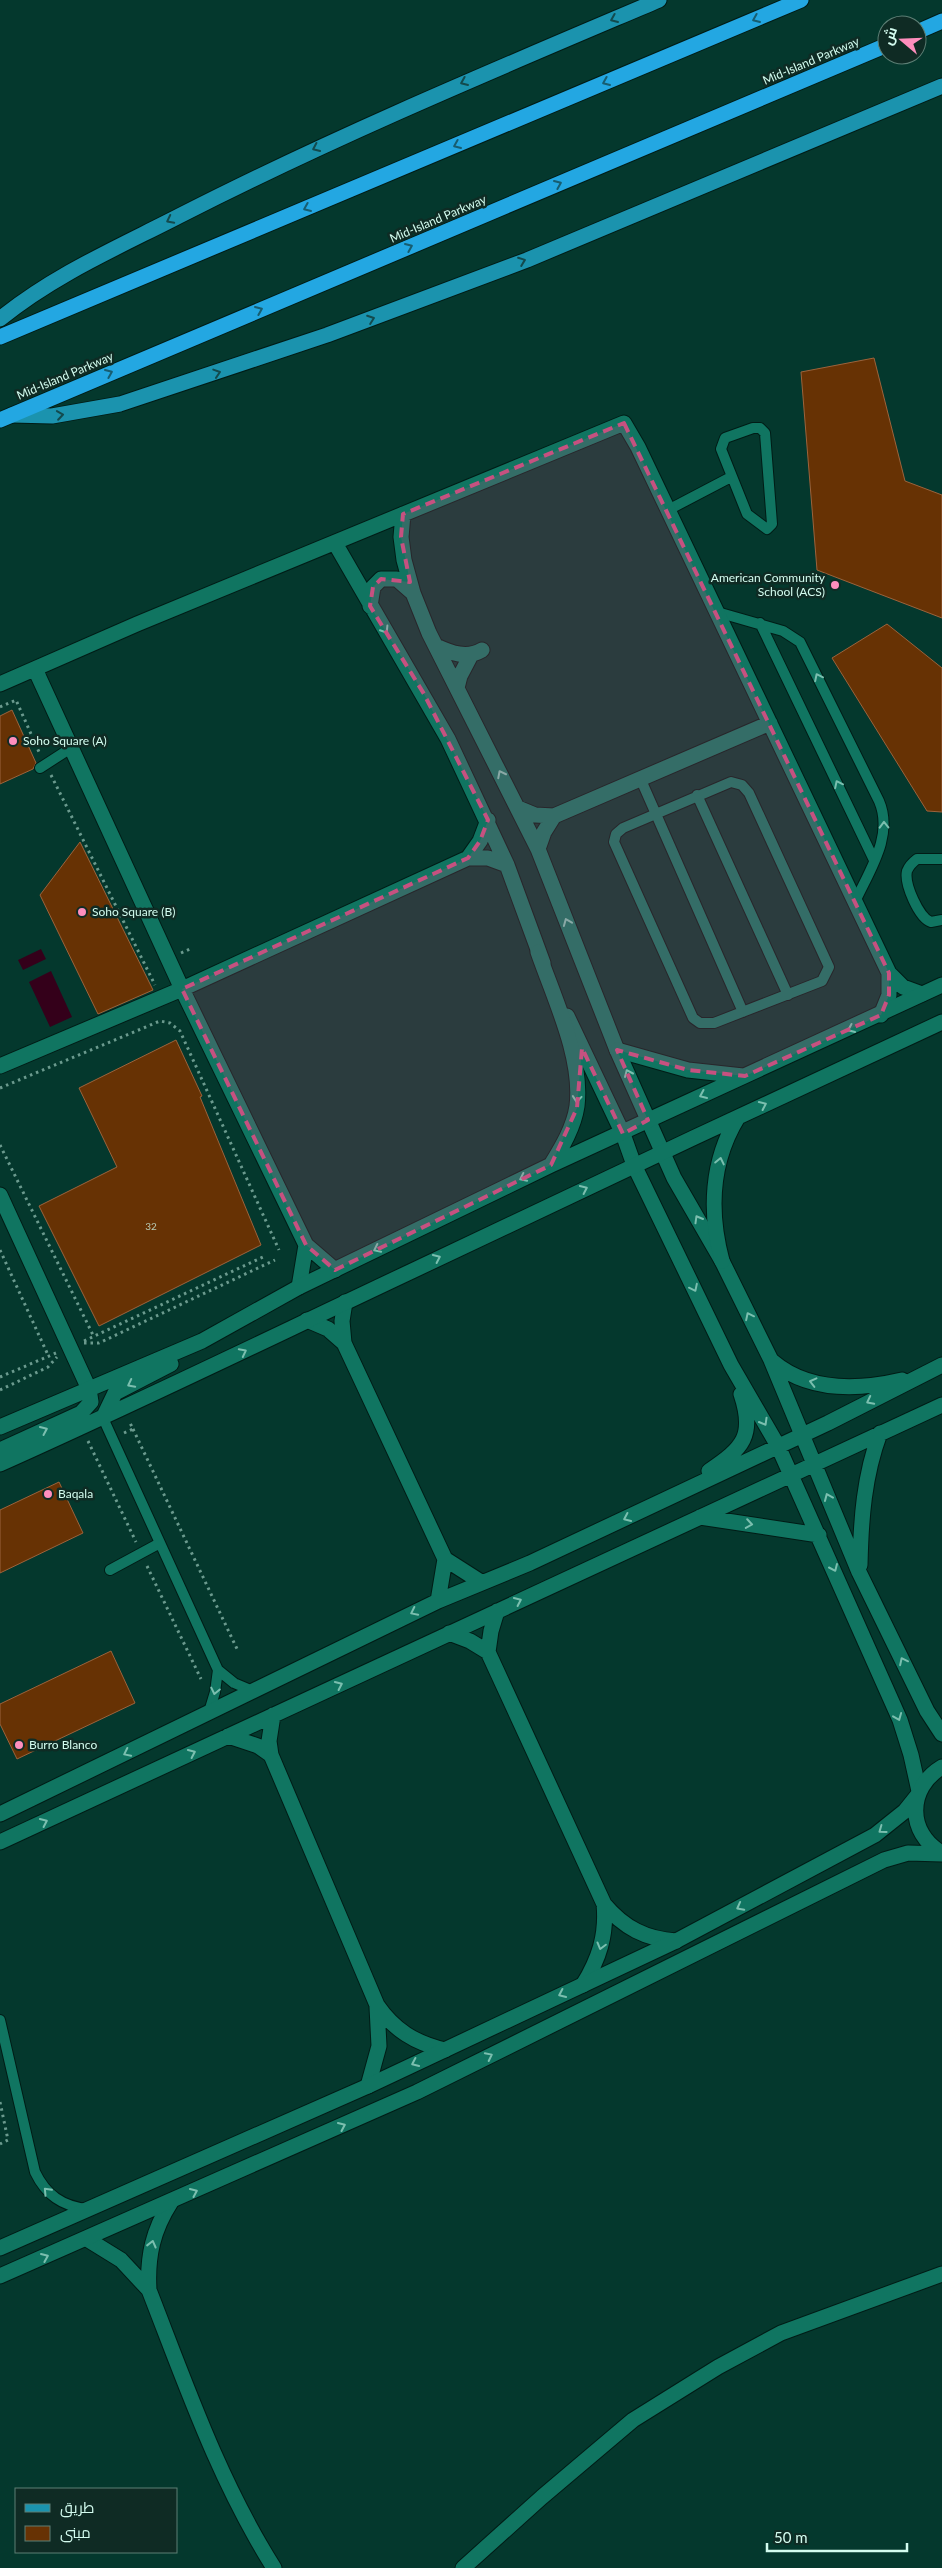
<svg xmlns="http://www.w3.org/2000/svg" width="942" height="2568" font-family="Lato,Cairo,sans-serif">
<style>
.water{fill:#34001a}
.building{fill:#673204;stroke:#9c633c}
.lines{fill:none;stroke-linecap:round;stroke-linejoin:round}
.service-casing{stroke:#011c16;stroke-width:12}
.minor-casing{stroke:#011c16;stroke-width:17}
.tertiary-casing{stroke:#011c16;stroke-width:17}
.primary-casing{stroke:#011c16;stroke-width:17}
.motorway-casing{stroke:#011c16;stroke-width:17}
.path{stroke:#6b9a8e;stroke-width:3;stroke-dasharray:2.5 4;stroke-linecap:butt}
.service{stroke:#107561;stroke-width:10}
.minor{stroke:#107561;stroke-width:15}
.tertiary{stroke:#107561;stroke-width:15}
.primary{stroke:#1b93ae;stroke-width:15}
.motorway{stroke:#23a7e2;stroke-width:15}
.oneway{stroke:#134a4d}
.oneway2{stroke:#175d70}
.oneway3{stroke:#7bbfaf}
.marked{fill:#c65180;fill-opacity:0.2;stroke:#c65180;stroke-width:4;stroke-dasharray:10 6;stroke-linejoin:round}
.poi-dot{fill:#fe8ebd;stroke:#0f2b24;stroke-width:2}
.labels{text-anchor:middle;stroke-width:5;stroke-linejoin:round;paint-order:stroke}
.number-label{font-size:10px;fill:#b8cab4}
.street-label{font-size:12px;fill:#d3fcef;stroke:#0f2b24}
.poi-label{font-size:12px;fill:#d3fcef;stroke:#0f2b24;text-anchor:start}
</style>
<rect width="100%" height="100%" fill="#04382d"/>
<!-- water -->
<path class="water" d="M41 949 46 959 23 970 18 960Z
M51 971 72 1017 50 1027 29 982Z"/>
<!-- building -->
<path class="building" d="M874 358 905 481 942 495V618L817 570 801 372Z
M887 624 942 668V812L927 811 832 658Z
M12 710 36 763 33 769 0 784V716Z
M80 842 153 990 98 1014 40 895Z
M176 1040 202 1096 200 1097 261 1245 99 1326 39 1206 117 1167 79 1088Z
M59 1482 83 1533 0 1573V1510Z
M111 1651 135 1703 17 1759 0 1724V1704Z"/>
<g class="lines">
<!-- service casing -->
<g class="service-casing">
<path id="service" d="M753 428H760L765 433 772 524 767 529 747 514 721 449 725 438Z
M668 510 731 477
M717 612 783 631 800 642 879 801C894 836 869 871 855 902
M760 623 874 860
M40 768 71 748
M641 780 743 1012
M731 782 742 785 749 793 829 967 822 981 714 1023H700L693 1018 614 842 616 834 623 828Z
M697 795 788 995
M942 859H917C913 862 909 866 907 871 904 884 919 918 931 922L942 920
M103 1418 218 1670 234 1683 253 1691
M110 1570 160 1543
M209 1712 215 1692 218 1670
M0 2020 35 2172C46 2195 62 2206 87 2209"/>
</g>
<!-- minor casing -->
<g class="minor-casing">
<path id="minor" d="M403 514 401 537 404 560 413 593 429 633 538 849 617 1050 674 1178 722 1261 771 1360 859 1572 927 1711 942 1734
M335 543 448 739 507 865 543 963
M370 606 373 587 381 579H397L413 593
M436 646C451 653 467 659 482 650
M35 669 182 989 306 1245 335 1270
M0 684 137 624 624 423 638 447 889 973 903 987 922 994
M457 688 460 676 471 655
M518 808 535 815 554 816 770 723
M538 849 544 832 554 816
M468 858 480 841 488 820
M881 1015 889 995V973
M567 1016 623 1134 634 1165 731 1365 778 1446 900 1720 911 1755 919 1791
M0 1066 182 989 468 858H488L507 865
M0 1195 89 1389
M299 1287 306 1245
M345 1302 342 1321 344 1343 445 1559 481 1582
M307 1320 328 1329 344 1343
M772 1361C808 1392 859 1390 902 1380
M709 1471C743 1448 755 1436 741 1394
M700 1517 819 1535
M860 1565C861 1519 864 1476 880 1433
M438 1601 445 1559
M497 1611 491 1631 488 1652 604 1904C624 1928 646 1939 676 1941
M449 1633 470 1641 488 1652
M273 1715 269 1741 271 1755 377 2005C394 2030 415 2043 445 2050
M228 1736 258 1746 271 1755
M0 1814 438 1601 530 1563 828 1423 942 1365
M0 1842 942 1405
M583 1985C599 1959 607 1935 604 1904
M368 2086 379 2046 377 2007
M171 2202C153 2230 147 2256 149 2290 186 2385 219 2481 274 2568
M87 2239 121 2260 149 2290
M463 2568 542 2497 633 2420 718 2367 781 2333 942 2274"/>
</g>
<!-- tertiary casing -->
<g class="tertiary-casing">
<path id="tertiary" d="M538 952C554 998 583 1058 577 1106 574 1127 562 1147 551 1165
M617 1050 688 1070 743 1076
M722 1261C709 1212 711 1161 738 1117
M103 1418 115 1393 171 1364
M0 1427 202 1341 299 1287 551 1165 942 985
M0 1450 81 1413 91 1402 89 1389
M0 1464C139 1402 274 1336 412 1271 588 1187 765 1104 942 1022
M942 1767C907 1788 907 1833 942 1853
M0 2248 368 2086 676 1941 875 1835 905 1811 917 1796
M0 2276 417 2092 884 1860 908 1853 942 1854"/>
</g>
<!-- primary casing -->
<g class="primary-casing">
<path id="primary" d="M0 319C55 274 121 246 183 214 338 135 499 68 659 0
M12 415 52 416 120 404 327 335 527 260 942 86"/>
</g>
<!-- motorway casing -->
<g class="motorway-casing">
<path id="motorway" d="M917 32 942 21
M0 337 801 0
M0 420 887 45"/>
</g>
<!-- path -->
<path class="path" d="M0 707 16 700 39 752
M51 775 155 985
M181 953 190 949
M0 1088 160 1021 170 1023 180 1031 279 1250
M0 1145 94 1337
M0 1250 48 1355
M84 1341 265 1256
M84 1343H99L275 1260
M0 1377 56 1353
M0 1390 48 1367 57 1357
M133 1429 238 1651
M124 1433 133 1429 130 1423
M88 1441 136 1542
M147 1566 201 1679
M0 2102 8 2140 0 2144"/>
<!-- service -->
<use href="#service" class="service"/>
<!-- minor -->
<use href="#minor" class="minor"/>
<!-- tertiary -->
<use href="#tertiary" class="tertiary"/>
<!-- primary -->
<use href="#primary" class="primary"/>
<!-- motorway -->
<use href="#motorway" class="motorway"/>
</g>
<!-- one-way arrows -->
<defs><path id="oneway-chevron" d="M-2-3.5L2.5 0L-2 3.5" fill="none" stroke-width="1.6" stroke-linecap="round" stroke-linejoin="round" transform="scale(1.25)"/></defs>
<g class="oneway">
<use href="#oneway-chevron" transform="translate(614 19) rotate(157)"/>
<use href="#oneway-chevron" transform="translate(464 82) rotate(157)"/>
<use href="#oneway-chevron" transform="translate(316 148) rotate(155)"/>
<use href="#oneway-chevron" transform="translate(170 220) rotate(153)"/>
<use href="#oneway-chevron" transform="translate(522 261) rotate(-21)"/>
<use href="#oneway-chevron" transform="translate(371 319) rotate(-20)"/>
<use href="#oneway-chevron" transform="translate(217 373) rotate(-18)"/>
<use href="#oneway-chevron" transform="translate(60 415) rotate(-8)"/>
</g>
<g class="oneway2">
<use href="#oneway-chevron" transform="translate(756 19) rotate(157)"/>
<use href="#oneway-chevron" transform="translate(606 82) rotate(157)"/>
<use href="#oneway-chevron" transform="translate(457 145) rotate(157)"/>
<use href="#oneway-chevron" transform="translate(558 184) rotate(-23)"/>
<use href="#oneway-chevron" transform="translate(307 208) rotate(157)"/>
<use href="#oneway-chevron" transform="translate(409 247) rotate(-23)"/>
<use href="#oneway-chevron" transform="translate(259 310) rotate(-23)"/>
<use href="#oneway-chevron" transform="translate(109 373) rotate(-23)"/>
</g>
<g class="oneway3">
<use href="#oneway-chevron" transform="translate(385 630) rotate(58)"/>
<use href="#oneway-chevron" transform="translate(818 677) rotate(-116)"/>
<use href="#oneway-chevron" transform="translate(501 774) rotate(-117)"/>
<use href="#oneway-chevron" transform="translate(838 784) rotate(-116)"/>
<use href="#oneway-chevron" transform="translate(884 825) rotate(-91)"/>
<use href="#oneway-chevron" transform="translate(567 922) rotate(-112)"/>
<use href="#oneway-chevron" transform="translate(851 1029) rotate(156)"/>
<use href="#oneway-chevron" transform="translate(628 1073) rotate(-114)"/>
<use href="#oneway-chevron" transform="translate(703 1095) rotate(156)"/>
<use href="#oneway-chevron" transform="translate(577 1099) rotate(95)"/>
<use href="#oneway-chevron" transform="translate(763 1105) rotate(-25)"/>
<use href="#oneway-chevron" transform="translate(720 1161) rotate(-78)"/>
<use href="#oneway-chevron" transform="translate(523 1178) rotate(154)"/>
<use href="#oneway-chevron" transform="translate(584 1189) rotate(-25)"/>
<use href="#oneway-chevron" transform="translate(698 1219) rotate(-120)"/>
<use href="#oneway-chevron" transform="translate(377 1249) rotate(154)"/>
<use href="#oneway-chevron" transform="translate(437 1258) rotate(-25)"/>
<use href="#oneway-chevron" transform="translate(694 1288) rotate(64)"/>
<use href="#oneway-chevron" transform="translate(749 1316) rotate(-116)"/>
<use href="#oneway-chevron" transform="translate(243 1352) rotate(-27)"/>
<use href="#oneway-chevron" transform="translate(813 1382) rotate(-166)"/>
<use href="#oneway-chevron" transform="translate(131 1384) rotate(153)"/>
<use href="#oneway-chevron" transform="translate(870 1401) rotate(153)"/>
<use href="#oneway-chevron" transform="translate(764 1422) rotate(60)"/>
<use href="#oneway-chevron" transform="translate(44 1430) rotate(-24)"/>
<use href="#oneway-chevron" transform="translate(828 1497) rotate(-113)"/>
<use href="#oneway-chevron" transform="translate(627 1518) rotate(155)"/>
<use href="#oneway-chevron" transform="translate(749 1524) rotate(9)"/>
<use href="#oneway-chevron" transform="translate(834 1568) rotate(66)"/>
<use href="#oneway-chevron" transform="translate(518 1601) rotate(-25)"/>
<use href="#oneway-chevron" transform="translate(414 1612) rotate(154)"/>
<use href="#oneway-chevron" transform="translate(903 1661) rotate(-116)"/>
<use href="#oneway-chevron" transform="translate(339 1685) rotate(-25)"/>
<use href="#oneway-chevron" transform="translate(215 1691) rotate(102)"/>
<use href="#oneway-chevron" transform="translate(898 1717) rotate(68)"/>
<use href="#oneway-chevron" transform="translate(127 1753) rotate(154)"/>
<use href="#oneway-chevron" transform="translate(192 1753) rotate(-25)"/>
<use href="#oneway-chevron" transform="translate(44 1822) rotate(-25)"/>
<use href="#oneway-chevron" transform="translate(882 1830) rotate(144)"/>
<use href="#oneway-chevron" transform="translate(740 1907) rotate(152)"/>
<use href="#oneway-chevron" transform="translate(601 1946) rotate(105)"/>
<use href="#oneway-chevron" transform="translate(562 1994) rotate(155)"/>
<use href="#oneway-chevron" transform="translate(489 2056) rotate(-26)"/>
<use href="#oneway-chevron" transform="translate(415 2063) rotate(155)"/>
<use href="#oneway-chevron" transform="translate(342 2126) rotate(-24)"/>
<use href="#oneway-chevron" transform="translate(47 2191) rotate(-133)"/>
<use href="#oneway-chevron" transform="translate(194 2192) rotate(-24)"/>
<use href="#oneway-chevron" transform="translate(152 2244) rotate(-76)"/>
<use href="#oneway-chevron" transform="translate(45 2257) rotate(-23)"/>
</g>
<!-- marked area -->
<path class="marked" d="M624 423 889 973V995L881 1015 745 1076 688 1070 617 1050 648 1120 623 1134 582 1048 577 1108 551 1165 335 1270 306 1245 182 989 468 858 480 841 488 820 424 694 370 606 373 587 381 579 410 582 401 537 403 514Z"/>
<!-- markers -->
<g class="poi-dot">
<circle cx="835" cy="585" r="5"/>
<circle cx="13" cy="741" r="5"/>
<circle cx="82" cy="912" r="5"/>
<circle cx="48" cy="1494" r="5"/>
<circle cx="19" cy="1745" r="5"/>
</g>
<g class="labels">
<!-- number labels -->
<g class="number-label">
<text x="151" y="1230">32</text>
</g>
<!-- street labels -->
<g class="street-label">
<text transform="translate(811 61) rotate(-23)" y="4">Mid-Island Parkway</text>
<text transform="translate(438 219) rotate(-23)" y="4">Mid-Island Parkway</text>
<text transform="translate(65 376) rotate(-23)" y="4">Mid-Island Parkway</text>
</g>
<!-- poi labels -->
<g class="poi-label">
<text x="825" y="582" text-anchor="end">American Community<tspan x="825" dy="14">School (ACS)</tspan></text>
<text x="23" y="745">Soho Square (A)</text>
<text x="92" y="916">Soho Square (B)</text>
<text x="58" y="1498">Baqala</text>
<text x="29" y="1749">Burro Blanco</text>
</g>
</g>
<!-- legend -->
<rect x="15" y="2488" width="162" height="65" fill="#0f2b24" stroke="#5d7f75"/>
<rect x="25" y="2504" width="25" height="8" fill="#1b93ae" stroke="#5d7f75"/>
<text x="60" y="2513" font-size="15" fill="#d3fcef">طريق</text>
<rect x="25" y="2526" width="25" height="15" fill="#673204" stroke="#5d7f75"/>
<text x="60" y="2538" font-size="15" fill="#d3fcef">مبنى</text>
<!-- north arrow -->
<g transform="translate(902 40) rotate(289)"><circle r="24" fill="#0f2b24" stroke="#5d7f75"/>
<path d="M0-4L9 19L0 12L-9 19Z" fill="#fe8ebd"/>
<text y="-8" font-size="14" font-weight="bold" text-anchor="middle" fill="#d3fcef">ش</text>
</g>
<!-- scale -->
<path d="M767 2543v8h140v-8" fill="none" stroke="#d3fcef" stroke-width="2.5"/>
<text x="774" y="2543" font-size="15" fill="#d3fcef" stroke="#0f2b24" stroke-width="4" paint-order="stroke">50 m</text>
</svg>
